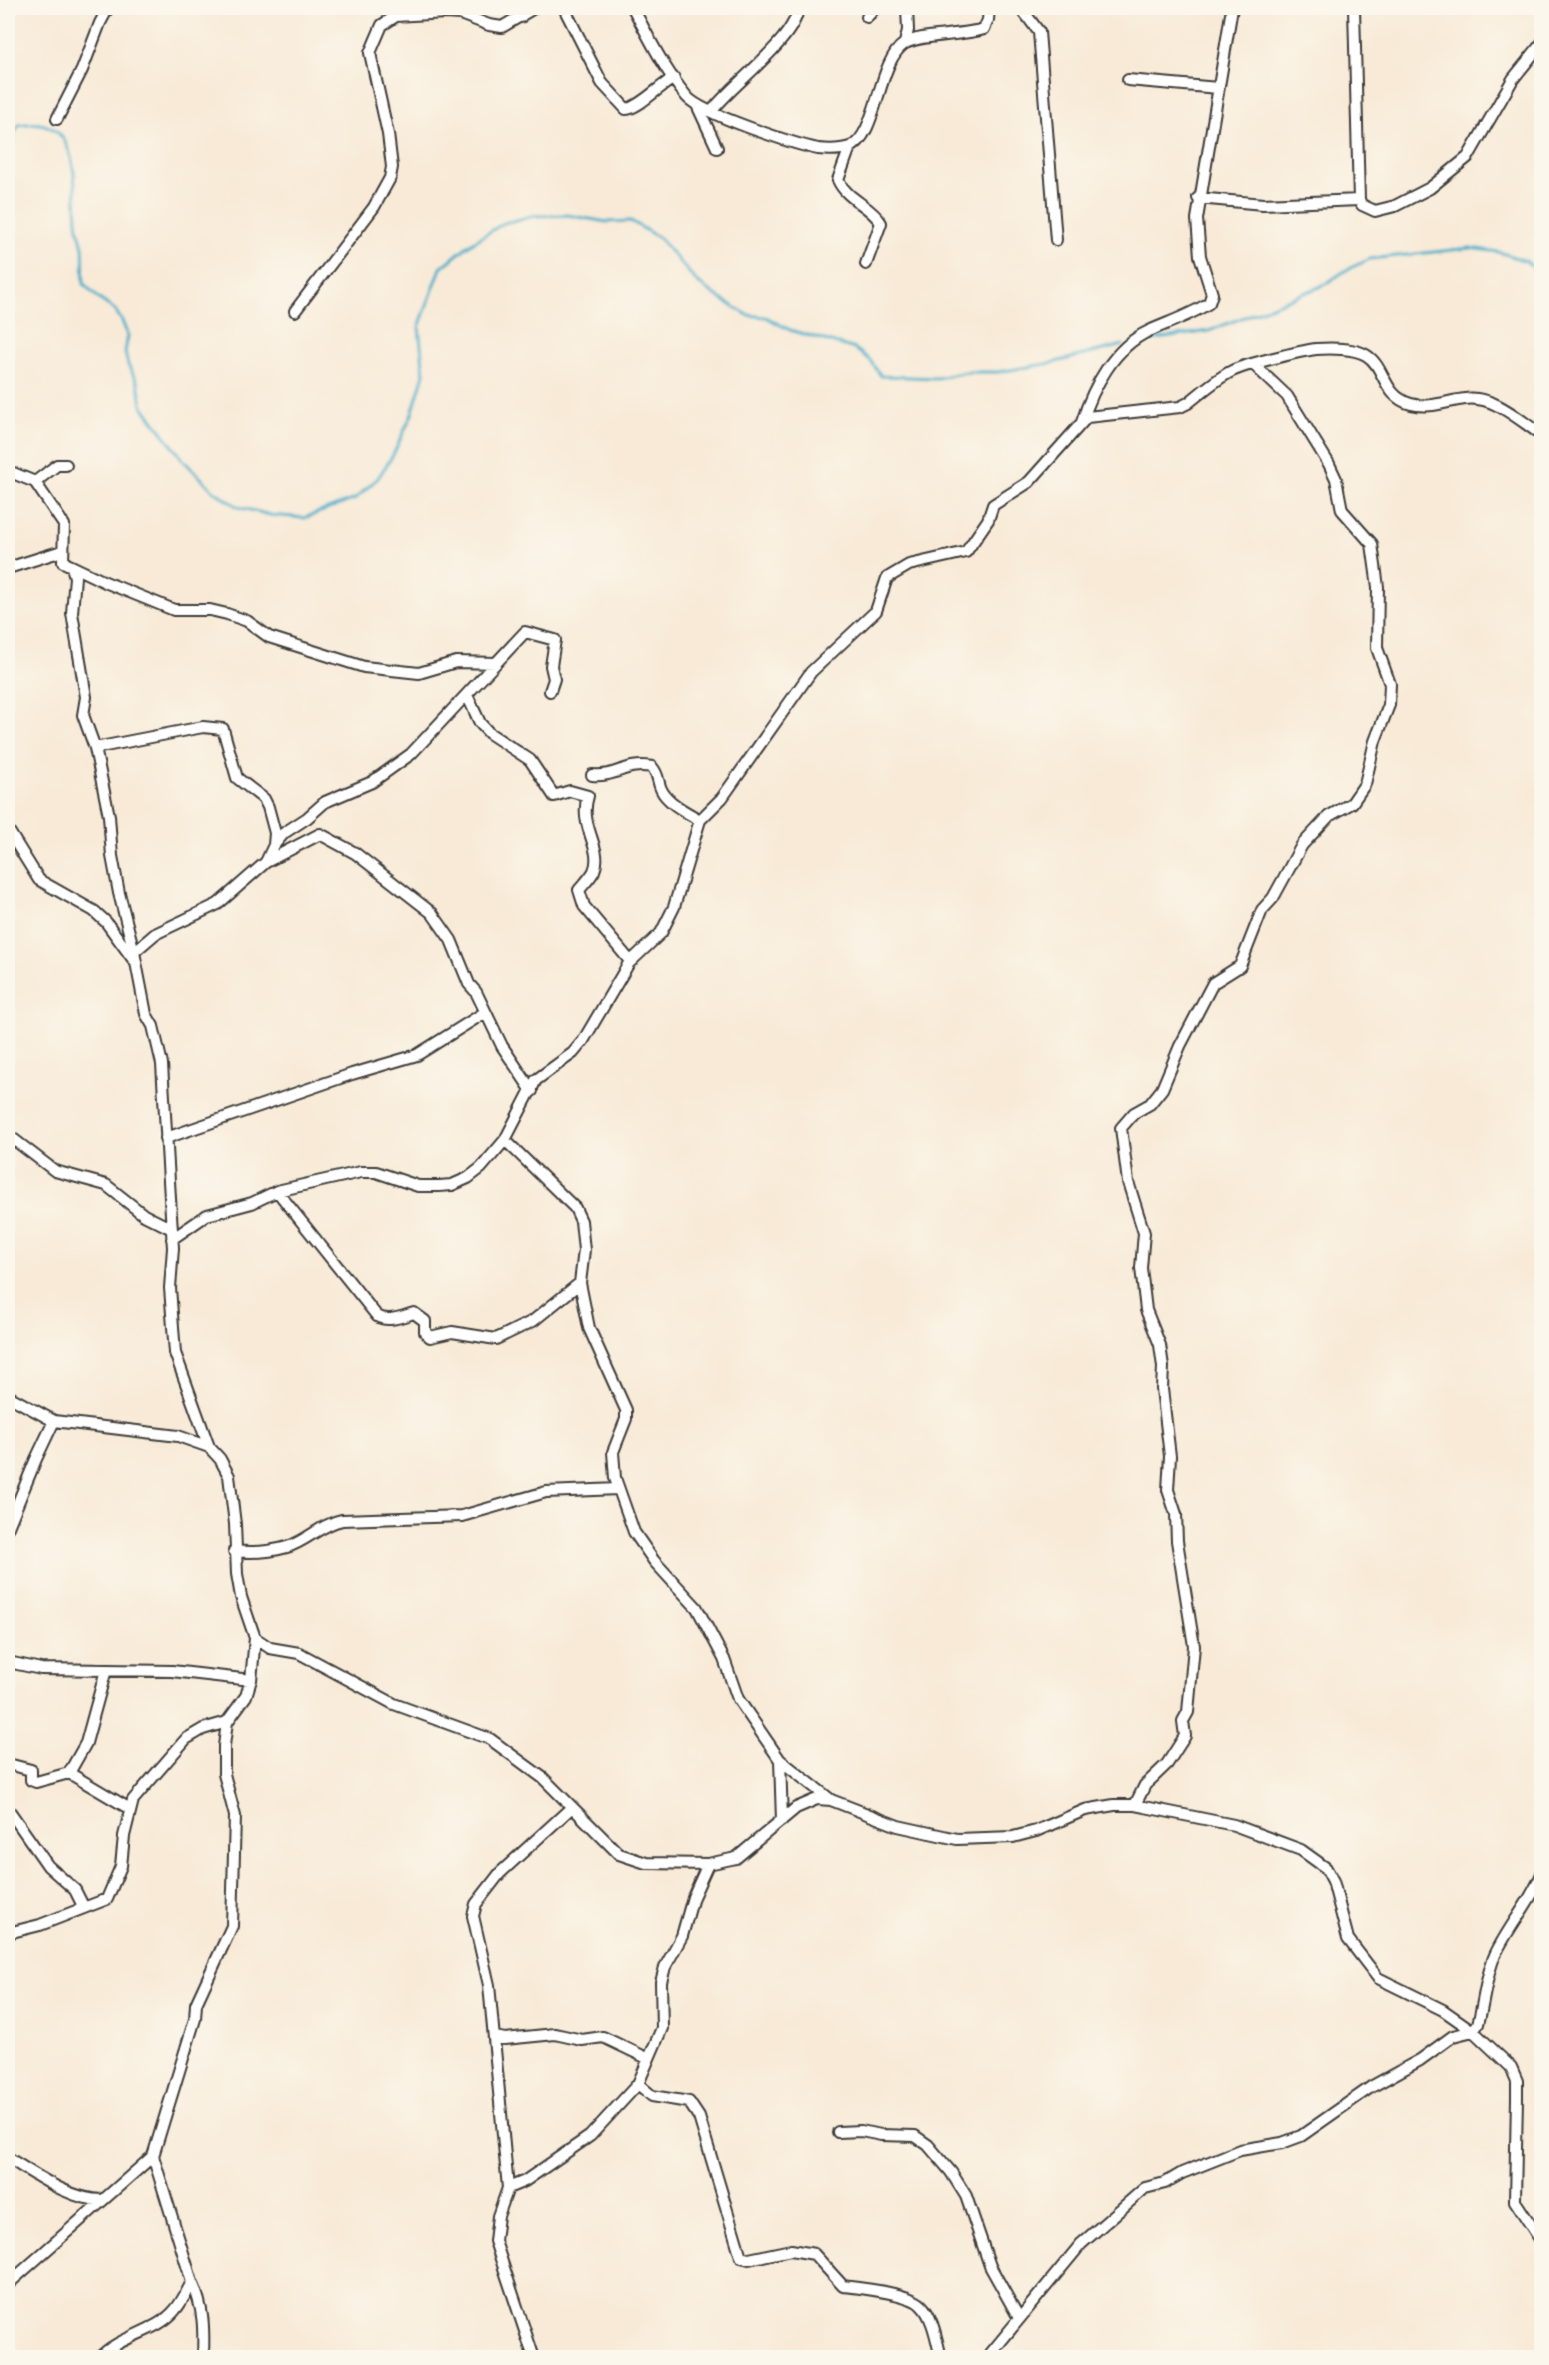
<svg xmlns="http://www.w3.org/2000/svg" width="1549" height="2365" font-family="'Libre Bodoni',serif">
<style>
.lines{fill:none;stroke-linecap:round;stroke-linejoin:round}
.stream{stroke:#49adc9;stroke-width:3}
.minor-casing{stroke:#3d3b38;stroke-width:14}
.minor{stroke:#fff;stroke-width:10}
</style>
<rect width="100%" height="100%" fill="#fbf7ec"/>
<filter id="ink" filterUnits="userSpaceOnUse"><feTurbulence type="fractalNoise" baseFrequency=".0167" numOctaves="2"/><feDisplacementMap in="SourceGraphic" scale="12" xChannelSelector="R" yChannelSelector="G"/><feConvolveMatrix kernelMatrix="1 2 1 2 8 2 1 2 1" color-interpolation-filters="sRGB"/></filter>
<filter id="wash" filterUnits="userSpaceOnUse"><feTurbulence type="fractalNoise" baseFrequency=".008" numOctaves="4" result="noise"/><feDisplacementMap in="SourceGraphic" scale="24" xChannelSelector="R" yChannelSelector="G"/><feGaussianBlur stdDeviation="1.35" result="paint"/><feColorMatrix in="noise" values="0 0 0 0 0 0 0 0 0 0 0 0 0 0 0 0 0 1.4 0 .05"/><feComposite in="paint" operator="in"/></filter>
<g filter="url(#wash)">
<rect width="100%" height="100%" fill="#f8ead7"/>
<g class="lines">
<!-- stream -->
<path class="stream" d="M8 144 19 125C80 112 74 181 77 220 77 229 81 238 83 247 84 259 83 272 84 284L99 299 115 310 122 321 128 336 125 352 128 365 138 383 142 405 184 461 214 491 238 507 270 515 304 518 355 499 378 478 393 455 412 414 424 374 419 327 441 268 470 244 504 223 533 216 567 215 607 222 631 221 659 238 698 283 726 302 748 315 766 317 790 330 855 349 870 360 881 376 937 378 966 372H998L1052 363 1123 345
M1139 342 1209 331 1322 286 1348 269 1370 259 1470 248 1499 252 1526 261 1542 275"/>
</g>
</g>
<g filter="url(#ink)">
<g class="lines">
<!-- minor casing -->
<g class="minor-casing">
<path id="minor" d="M512 8 521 17
M564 8 602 83 626 109C639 108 659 86 674 78
M633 8C649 38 665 71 687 97 702 114 794 144 818 149 827 150 841 150 850 147 877 137 878 61 904 44 919 34 962 36 984 29L988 20 989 8
M1021 8 1039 32 1056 240
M1354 8 1359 200 1362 205 1375 211 1395 206 1430 188 1468 157 1513 79 1542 43
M867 17 875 8
M905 43 908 30 907 8
M1128 80 1218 88
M697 105 717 148
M712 111C732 84 796 39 798 8
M57 119 82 70 100 23 108 8
M850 147 838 180C847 200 870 205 881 223L866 264
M1198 198 1263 204 1359 200
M295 311 374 207 390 178 392 167 388 134 370 53 382 25 396 16 445 13 460 14 489 25 502 27 534 8
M1082 422C1093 387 1114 347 1149 331 1169 322 1191 315 1209 303L1212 294 1200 256 1197 219 1232 8
M8 471 35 482 64 525 63 562 105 582 174 610H210L227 614 247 621 269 637 364 667 419 673 456 662 496 663
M35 482 57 465H66
M72 567 75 577 72 613 86 697 83 715 95 748 109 816 112 856 119 893 134 952
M8 568 62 551
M467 695 480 723 489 733 530 760 554 796 570 791 588 796C578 827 604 848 594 871 591 877 584 884 579 890L584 906 630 961
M95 748 203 727 223 729 237 778 264 799 268 807 275 833 274 845
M592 775C618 777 625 762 652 767 659 775 657 780 661 789 667 803 688 813 700 820
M8 830 39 880 94 911 106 922 133 959
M266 862 320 834 355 853 432 913 451 940 469 984 476 992 502 1046 532 1091
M8 1135 55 1171 106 1185 144 1215 172 1229
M166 1138 352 1074 417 1055 484 1013
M505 1140 575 1208 581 1221 584 1250 580 1283 589 1328 626 1410V1419L613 1452 615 1478 634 1532 654 1561 697 1608 724 1659 738 1699 780 1760 831 1800
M277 1191 377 1316C388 1323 403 1316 414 1313L425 1321V1332L430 1337 452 1332 496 1339 533 1321 580 1283
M172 1239 207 1215 252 1203 277 1191 361 1172H376L418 1186H439L452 1185 468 1178 481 1168 505 1140 536 1080 573 1053 583 1041 629 963 661 933 674 907 700 820 722 798 811 672 876 611 887 578 909 565 966 552 988 520 993 505 1029 482 1087 417 1180 407 1188 403C1202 392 1216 379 1232 371 1246 364 1301 351 1316 349 1330 348 1354 348 1366 355 1386 367 1382 396 1411 404 1429 409 1447 401 1465 399 1494 395 1519 420 1542 435
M8 1396 54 1421 178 1436 209 1447 220 1459 229 1476 235 1524 237 1574 241 1597 255 1638 270 1648 299 1653 394 1704 490 1739 543 1778 619 1854 646 1863 708 1864 736 1858 796 1808 817 1799 831 1800 898 1826 957 1839 1013 1837 1036 1831 1085 1810 1114 1805H1135L1234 1825 1301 1850 1326 1868 1333 1881 1348 1939 1378 1978 1443 2010 1473 2031 1511 2067 1517 2081V2098L1515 2201 1542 2242
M209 1447 175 1353 170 1288 173 1248 162 1064 153 1026 146 1014 134 952 155 934 218 904 266 862 274 845 284 833 307 818 325 802 372 782 411 754 525 632 555 640 551 666 554 679 550 691
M8 1527 36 1459 54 1421
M234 1551C251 1553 270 1552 287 1547 307 1541 321 1524 342 1520L462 1516 546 1492 618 1489
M8 1662 41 1669 172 1671 251 1680
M780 1760 782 1820
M8 1764 31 1770V1780L36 1782 69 1773 130 1809
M69 1773 86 1743 106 1670
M1135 1805 1145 1785 1167 1764 1185 1736 1183 1721 1188 1712 1194 1646 1177 1541 1176 1514 1168 1490 1170 1456 1162 1389 1163 1367 1160 1345 1146 1310 1141 1268 1144 1233 1128 1182 1121 1128 1134 1113 1150 1104 1162 1089 1180 1046 1213 983 1240 966 1262 910 1273 898 1302 845 1329 816 1352 803 1365 784 1375 741 1389 705 1390 684 1377 648 1378 587 1372 544 1342 510 1336 479 1329 464 1287 396 1254 365
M8 1809 48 1866 75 1890 84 1908
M8 1933 40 1925 107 1899 121 1866 124 1836 133 1800 186 1739 203 1729 227 1722
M495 2037 505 2039 555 2034 582 2040 603 2037 647 2058
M638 2084 652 2096 689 2102 699 2117 741 2257 749 2259 791 2250 814 2254 843 2286C860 2288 909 2293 921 2305 933 2316 937 2342 941 2358
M838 2132 861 2131 881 2135 915 2136 928 2145 951 2172 966 2196 990 2266 1019 2318
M8 2158C35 2174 70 2200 102 2200
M508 2188 525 2181 590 2136 638 2084 662 2028 661 1982 665 1967 682 1936 693 1897 708 1864
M8 2284 153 2156
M99 2358C120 2335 156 2333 175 2310 182 2302 187 2291 192 2282
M203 2358C204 2329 204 2308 192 2282L153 2156 195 2019 196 2004 232 1926 235 1816 224 1774V1746L227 1722 246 1696 251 1680 255 1638
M534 2358 495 2241 498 2216 508 2188 489 1985 473 1916 476 1904 500 1873 572 1807
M987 2358 1081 2244 1145 2188 1165 2183 1182 2173 1240 2150 1282 2143 1301 2136 1371 2087 1420 2060 1453 2036 1473 2031 1478 2024C1484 2002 1486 1975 1495 1955 1508 1927 1530 1903 1542 1874"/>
</g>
<!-- minor -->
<use href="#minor" class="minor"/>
</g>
</g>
<!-- margin -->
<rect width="1549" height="2365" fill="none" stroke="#fbf7ec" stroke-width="30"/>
</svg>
